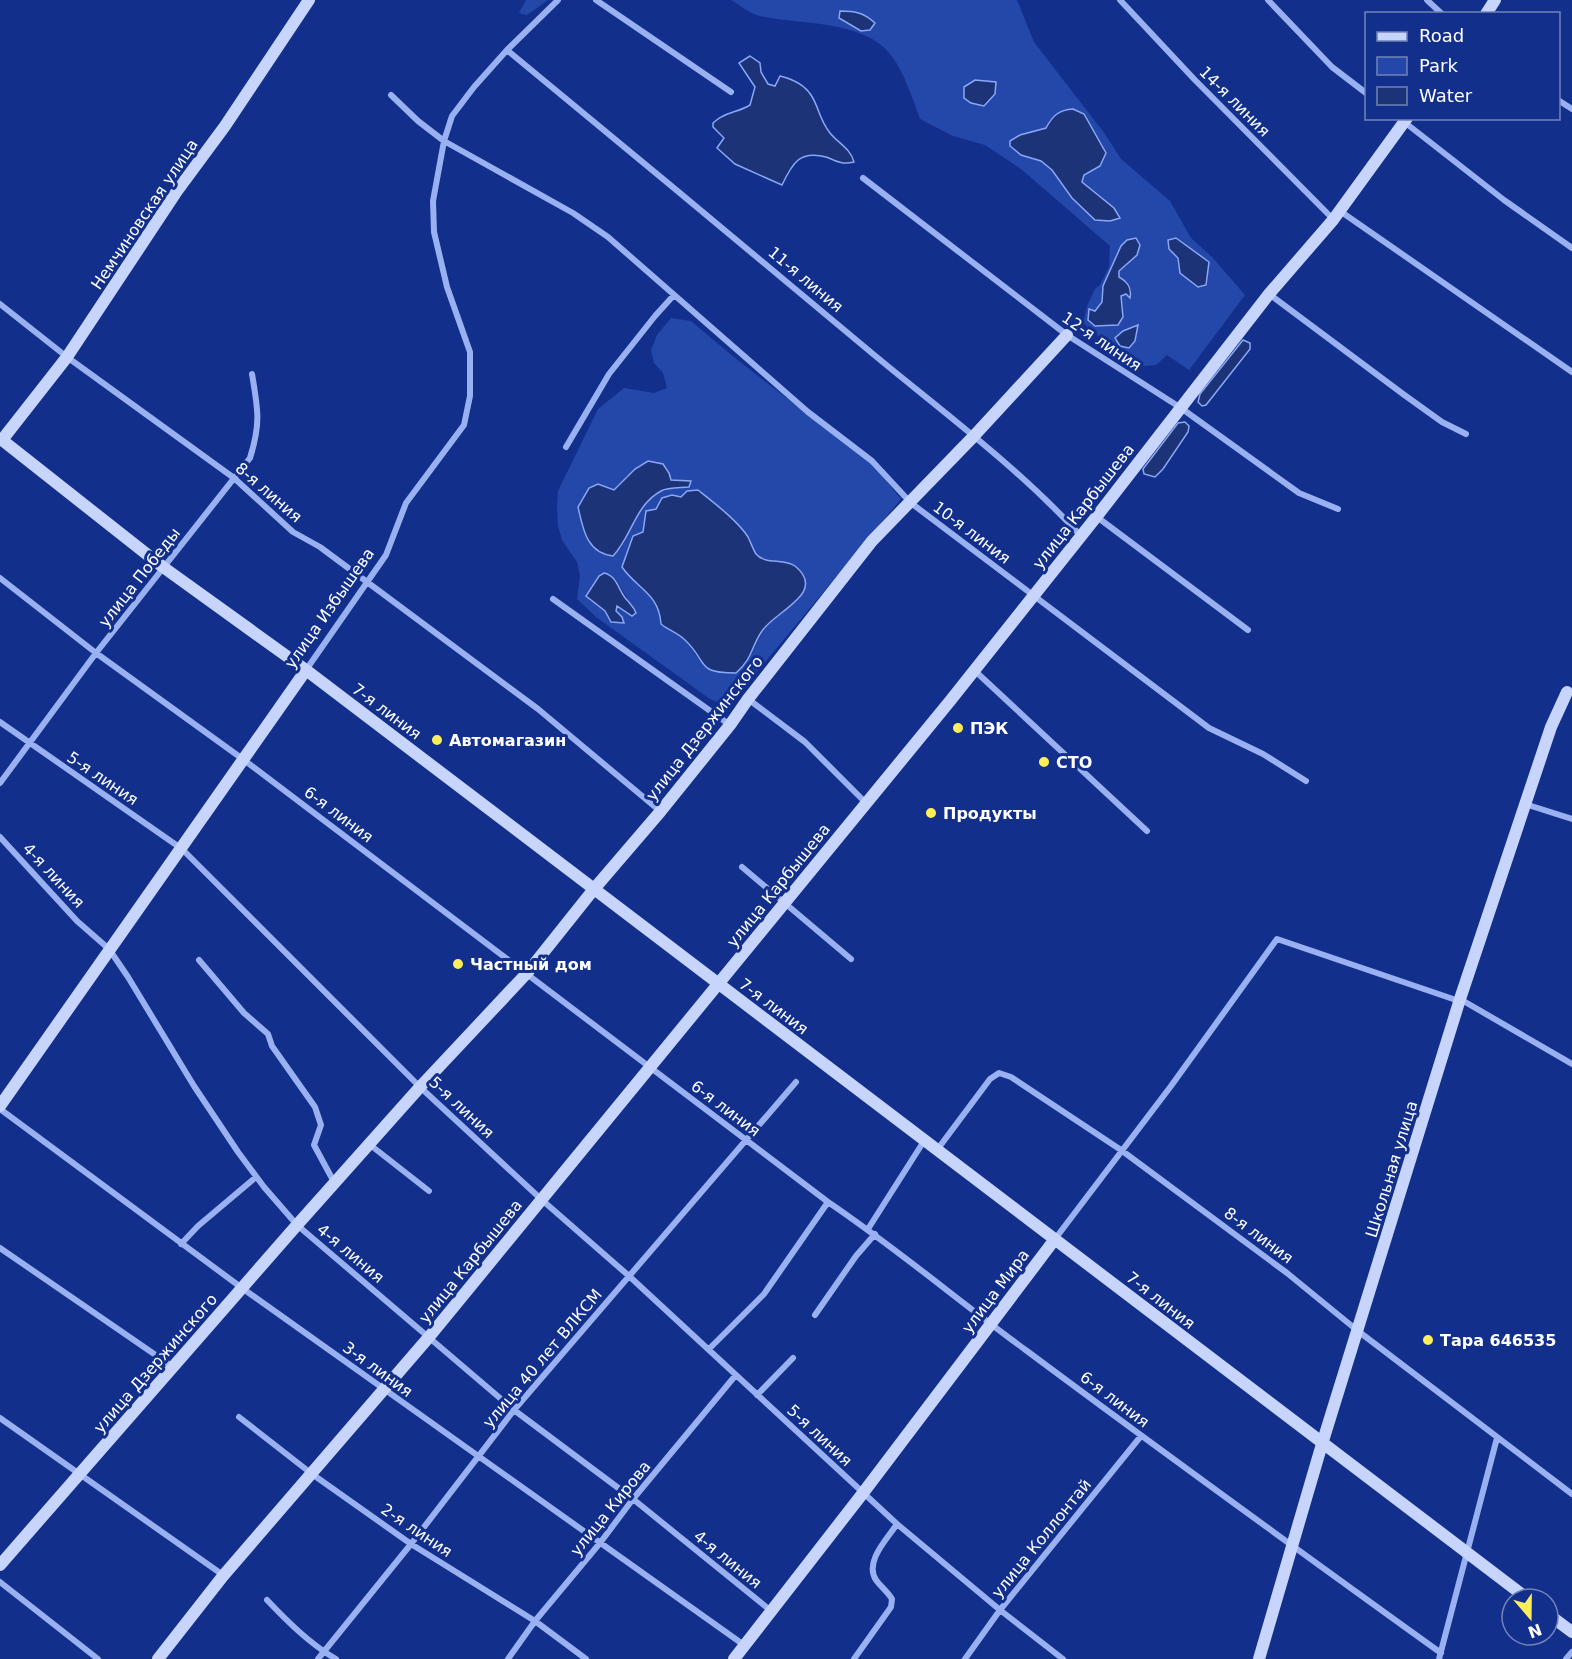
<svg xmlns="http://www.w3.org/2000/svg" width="1572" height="1659" font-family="'DejaVu Sans',sans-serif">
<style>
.green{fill:#2447aa;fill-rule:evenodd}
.water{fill:#1d3378;stroke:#8aa7f4;stroke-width:1.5}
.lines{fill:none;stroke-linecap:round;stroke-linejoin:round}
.street{stroke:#99b0f1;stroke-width:6}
.secondary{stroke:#c7d4fc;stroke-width:12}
.poi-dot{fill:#ffee59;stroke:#12308b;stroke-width:2}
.labels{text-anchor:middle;stroke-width:6;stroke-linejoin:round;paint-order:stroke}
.street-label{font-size:16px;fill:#fff;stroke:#12308b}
.poi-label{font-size:16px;font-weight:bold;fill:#fff;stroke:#12308b;text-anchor:start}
</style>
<rect width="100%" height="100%" fill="#12308b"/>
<!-- green -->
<path class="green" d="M526 0H548L527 15 519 13Z
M731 0H1017L1034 42 1105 134 1121 159 1170 201 1191 238 1212 257 1245 295 1189 370 1167 355 1156 365 1145 366 1131 363 1083 323 1087 306 1095 289 1100 285 1109 267 1110 246 1021 169 985 145 953 136 920 119C913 99 905 76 894 59 868 19 801 25 760 16 750 14 740 5 731 0ZM1050 119 1090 123 1095 137 1103 146 1084 175 1082 182 1091 190 1072 198 1052 170 1041 161 1020 135 1046 128ZM1176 238 1209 262 1181 264ZM1121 246 1137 255 1119 270V277L1126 294 1121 296 1123 307 1118 324 1096 326 1095 311 1102 302 1103 286Z
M671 318 691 321 735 358 872 464 901 499 735 698 724 705 710 699 596 617 577 599 580 576 577 562 562 540 558 526 557 507 558 491 598 409 624 388 654 393 667 388 663 373 654 363 651 350 657 335ZM635 469 670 480 690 481 689 487C681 488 669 487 661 491 639 502 633 528 621 548L588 542 578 507 598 484 614 490ZM698 490 747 536 757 556 764 559 792 564 786 609C760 625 760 642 745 665L700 661 684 639 661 624C659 593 637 589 623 567L633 537 643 532 656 509ZM615 578 636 613 632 616 617 606 616 611 622 617 608 618 605 611 589 600Z"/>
<!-- water -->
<path class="water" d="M840 11C856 11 864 13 875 23L870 30 861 31 839 18Z
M750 56 760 63 761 72 768 84 775 86 780 76C792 79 804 84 811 95 819 107 819 119 830 133 838 143 851 149 854 162 841 165 837 161 826 157 799 150 792 164 782 185L735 164 717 148 724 138 713 127V123C724 112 737 113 750 105L755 87 739 63Z
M975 80 996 82 995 94 984 106 971 103 964 98V87Z
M1073 109 1084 114 1106 153 1100 166 1084 175 1082 182 1114 208 1120 218 1110 221 1095 220 1072 198 1052 170 1041 161 1021 155 1010 146V141L1020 135 1046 128C1053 115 1059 110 1073 109Z
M1136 238 1140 245 1137 255 1119 271V277C1128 282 1132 288 1130 298L1126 294 1121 296 1123 317 1118 325 1095 326 1088 320 1089 309 1095 311 1102 302 1103 286 1121 246 1127 240Z
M1176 238 1209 262 1206 285 1198 287 1180 273 1178 258 1169 249 1168 240Z
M1138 325 1135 341 1129 348 1120 346 1115 338 1123 331Z
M1243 340 1250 343V349L1206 405 1202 406 1198 402 1200 394Z
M1185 422 1189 426 1188 432 1163 469 1155 477 1144 474 1143 469 1178 423Z
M648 461 663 464 669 473 671 480 691 481 689 487C681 488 668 487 661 491 635 505 632 536 613 556 586 553 583 528 578 507L589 488 598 484 614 490 635 469Z
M698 490C713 502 738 521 748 537 751 543 753 549 756 554 765 565 784 558 795 566 828 593 775 611 762 631 751 647 753 658 736 673 695 673 709 663 685 640 678 633 668 630 661 624 659 593 637 589 622 567L633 536 643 532 646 511 656 509 662 498 672 495 681 497 687 491Z
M604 573C618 576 618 591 627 600 631 605 634 607 636 613L632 616 617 606 616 611 622 617 624 623 611 622 605 611 586 596 599 576Z"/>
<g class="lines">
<!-- street -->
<path class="street" d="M596 0 731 92
M1120 0 1194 79 1333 219
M1268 0 1332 67 1366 93
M1427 0 1442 14
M507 50C629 151 752 252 873 354 943 412 1019 468 1081 536
M391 95 418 121 444 141 573 213 608 237 808 412 872 461 911 503 1209 728 1263 754 1306 781
M1558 100 1572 109
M1403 121 1504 200 1572 248
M863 178 1067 335 1181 408 1299 493 1338 509
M1340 211 1572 372
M1269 294 1403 394 1442 422 1466 434
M0 304 67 357 234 478 293 532 320 547 538 709 660 811
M566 447 609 374 655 316 674 295
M1097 517 1248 630
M0 578 96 653 244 760 828 1202C896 1248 960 1302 1027 1351 1164 1453 1302 1553 1441 1653
M553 599 730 725
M306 670 386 555 406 503 464 425 470 396V352L447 287 434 232 433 201 444 141 452 116 474 87 507 50 558 0
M974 670 1147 831
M748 699 805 742 866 803
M0 722 182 849 420 1087 542 1200 629 1276 897 1524 1000 1610 1063 1659
M0 783 96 653 250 458C261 423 258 410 252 374
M1525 804 1572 819
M0 837 77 921 109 949 128 977 194 1086 238 1152 264 1187 297 1225 514 1410 633 1499 770 1610
M742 867 851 959
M199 960 244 1013 268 1034 272 1046 315 1107 321 1125 314 1145 334 1182
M1460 999 1572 1064
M0 1109 242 1288 744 1645
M369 1144 429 1191
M937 1150 990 1079 999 1073 1011 1077 1121 1150 1287 1273 1358 1331 1572 1494
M868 1229 924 1141
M1055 1239 1171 1086 1277 939 1459 1001
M181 1244 198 1226 256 1177
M0 1248 173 1367
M815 1315 856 1256 875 1234
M709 1349 764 1294 828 1202
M757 1395 793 1358
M239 1417 312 1474 411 1544 535 1621 586 1659
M0 1418 223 1575
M0 1582 98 1659
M267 1600C288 1622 310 1644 336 1659
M318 1659 411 1544 514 1410 796 1082
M508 1659 535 1621 600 1543 633 1499 735 1376
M854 1659 891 1607 892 1599C887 1591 881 1587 876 1580 864 1562 887 1539 897 1524
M965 1659 1000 1610 1141 1436
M1439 1659 1497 1438
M1566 1659 1572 1652"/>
<!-- secondary -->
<path class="secondary" d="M309 0 225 126 177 191 67 357 2 440 163 567 306 670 1528 1599
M1486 14 1495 0
M0 1106 306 670
M0 1565 297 1225 420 1087 527 973 594 889 660 812 730 725 748 699 872 541 973 437 1067 335
M1548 1614 1572 1632
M158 1659 223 1576 429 1337 950 701 1097 516 1269 294 1333 220 1407 118
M734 1659 863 1493 1055 1239
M1259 1659 1322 1444 1460 999 1551 727 1567 692"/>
</g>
<!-- markers -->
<g class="poi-dot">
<circle cx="958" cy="728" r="6"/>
<circle cx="437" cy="740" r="6"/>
<circle cx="1044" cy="762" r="6"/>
<circle cx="931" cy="813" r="6"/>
<circle cx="458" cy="964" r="6"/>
<circle cx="1428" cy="1340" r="6"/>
</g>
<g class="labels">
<!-- street labels -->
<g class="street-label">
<text transform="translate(1235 101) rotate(45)" y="6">14-я линия</text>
<text transform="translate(144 214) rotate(-56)" y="6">Немчиновская улица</text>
<text transform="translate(806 279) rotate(40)" y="6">11-я линия</text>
<text transform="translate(1102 341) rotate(34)" y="6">12-я линия</text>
<text transform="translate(269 492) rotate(41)" y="6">8-я линия</text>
<text transform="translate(1083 506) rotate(-52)" y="6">улица Карбышева</text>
<text transform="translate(972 532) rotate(37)" y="6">10-я линия</text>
<text transform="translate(139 577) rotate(-52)" y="6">улица Победы</text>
<text transform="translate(329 608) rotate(-55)" y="6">улица Избышева</text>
<text transform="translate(387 711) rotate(37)" y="6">7-я линия</text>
<text transform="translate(704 728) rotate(-52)" y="6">улица Дзержинского</text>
<text transform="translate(103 778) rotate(34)" y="6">5-я линия</text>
<text transform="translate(339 814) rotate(37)" y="6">6-я линия</text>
<text transform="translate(54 875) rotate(47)" y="6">4-я линия</text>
<text transform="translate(778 885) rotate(-51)" y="6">улица Карбышева</text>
<text transform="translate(774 1006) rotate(37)" y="6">7-я линия</text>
<text transform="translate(462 1107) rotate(43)" y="6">5-я линия</text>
<text transform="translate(726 1108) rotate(37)" y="6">6-я линия</text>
<text transform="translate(1391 1169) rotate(-73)" y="6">Школьная улица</text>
<text transform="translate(1259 1235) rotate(37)" y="6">8-я линия</text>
<text transform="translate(351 1253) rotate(40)" y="6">4-я линия</text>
<text transform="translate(470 1261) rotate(-51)" y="6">улица Карбышева</text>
<text transform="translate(995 1291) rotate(-53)" y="6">улица Мира</text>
<text transform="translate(1161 1300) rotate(38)" y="6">7-я линия</text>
<text transform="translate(542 1358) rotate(-50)" y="6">улица 40 лет ВЛКСМ</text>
<text transform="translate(155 1363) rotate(-49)" y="6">улица Дзержинского</text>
<text transform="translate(378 1369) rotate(36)" y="6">3-я линия</text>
<text transform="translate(1115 1399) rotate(37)" y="6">6-я линия</text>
<text transform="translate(820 1435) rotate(43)" y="6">5-я линия</text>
<text transform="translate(610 1508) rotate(-51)" y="6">улица Кирова</text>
<text transform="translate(417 1530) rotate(34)" y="6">2-я линия</text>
<text transform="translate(1041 1538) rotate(-51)" y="6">улица Коллонтай</text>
<text transform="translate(728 1559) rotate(39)" y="6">4-я линия</text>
</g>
<!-- poi labels -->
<g class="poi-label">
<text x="970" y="734">ПЭК</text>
<text x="449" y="746">Автомагазин</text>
<text x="1056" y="768">СТО</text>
<text x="943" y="819">Продукты</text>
<text x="470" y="970">Частный дом</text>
<text x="1440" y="1346">Тара 646535</text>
</g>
</g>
<!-- legend -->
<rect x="1365" y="12" width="195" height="108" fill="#12308b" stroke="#7183b9" stroke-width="1.5"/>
<rect x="1377" y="32" width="30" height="9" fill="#c7d4fc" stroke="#7183b9" stroke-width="1.5"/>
<text x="1419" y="42" font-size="18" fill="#ffffff">Road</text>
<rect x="1377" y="57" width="30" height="18" fill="#2447aa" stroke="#7183b9" stroke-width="1.5"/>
<text x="1419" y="72" font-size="18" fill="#ffffff">Park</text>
<rect x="1377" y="87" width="30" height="18" fill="#1d3378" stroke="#7183b9" stroke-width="1.5"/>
<text x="1419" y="102" font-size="18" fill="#ffffff">Water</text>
<!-- north arrow -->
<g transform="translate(1530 1617) rotate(160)"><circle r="28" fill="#12308b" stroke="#7183b9" stroke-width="1.5"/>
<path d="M0-4.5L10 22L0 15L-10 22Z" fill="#ffee59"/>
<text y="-9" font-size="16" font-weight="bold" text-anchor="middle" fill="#ffffff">N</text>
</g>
</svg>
